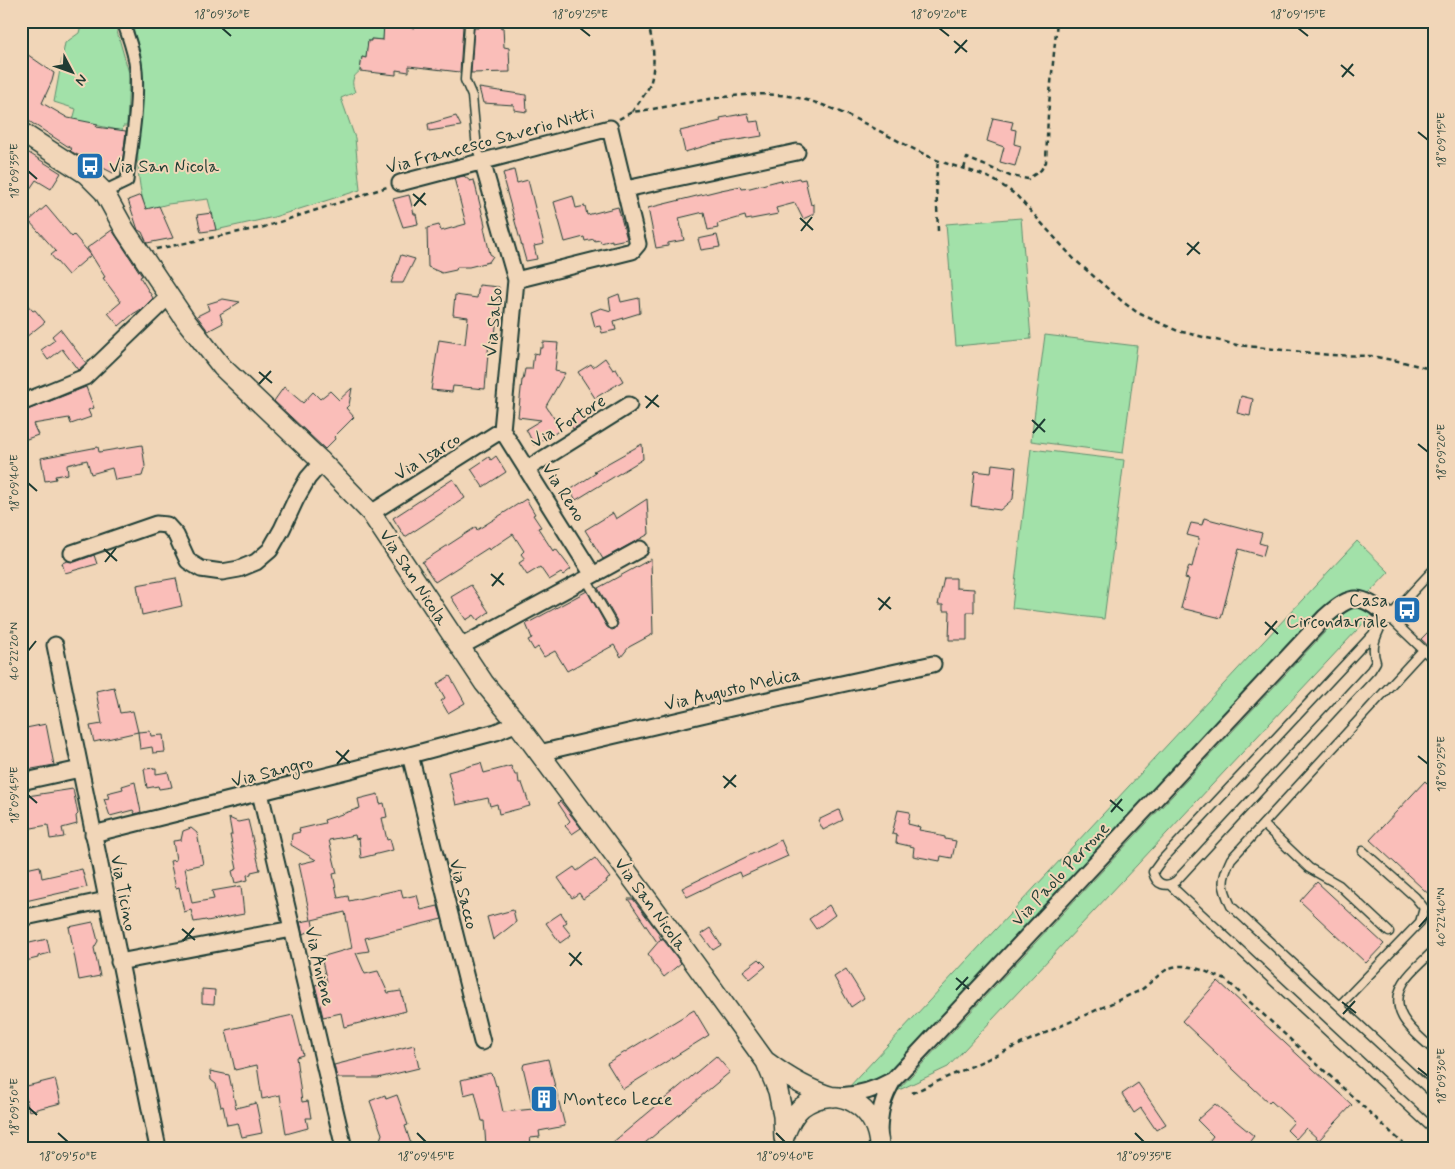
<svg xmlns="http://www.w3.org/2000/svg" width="1455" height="1169" font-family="Mynerve,sans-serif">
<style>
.green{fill:#a2e1a9;stroke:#608f6e}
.building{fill:#fabeb9;stroke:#1f3d34}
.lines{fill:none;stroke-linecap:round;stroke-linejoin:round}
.service-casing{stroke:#1f3d34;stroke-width:11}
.pedestrian-casing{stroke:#1f3d34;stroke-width:15}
.minor-casing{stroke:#1f3d34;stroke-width:19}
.tertiary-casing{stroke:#1f3d34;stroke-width:22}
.path{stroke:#1f3d34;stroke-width:2.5;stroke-dasharray:5 4;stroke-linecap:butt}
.service{stroke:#f1d6b8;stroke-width:8}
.pedestrian{stroke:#f1d6b8;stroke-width:11}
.minor{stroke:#f1d6b8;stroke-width:15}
.tertiary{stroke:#f1d6b8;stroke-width:19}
.ticks{fill:none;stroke:#1f3d34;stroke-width:2}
.labels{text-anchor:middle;stroke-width:4;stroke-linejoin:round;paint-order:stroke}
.street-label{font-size:18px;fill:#1f3d34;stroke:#f1d6b8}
.poi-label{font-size:18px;fill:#1f3d34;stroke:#f1d6b8;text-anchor:start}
.neatline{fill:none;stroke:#1f3d34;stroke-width:2}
.ticks-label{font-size:12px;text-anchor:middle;fill:#1f3d34}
</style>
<rect width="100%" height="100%" fill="#f1d6b8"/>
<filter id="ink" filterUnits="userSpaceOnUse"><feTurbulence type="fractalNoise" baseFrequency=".02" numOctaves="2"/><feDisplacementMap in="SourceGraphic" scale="10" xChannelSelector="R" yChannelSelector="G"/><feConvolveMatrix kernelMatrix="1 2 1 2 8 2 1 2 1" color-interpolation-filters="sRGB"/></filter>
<g filter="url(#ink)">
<!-- green -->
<path class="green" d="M82 21H114L129 73 127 126H123L122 131 73 120 76 109 54 102 65 43 79 33Z
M131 21H385L383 40 371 39V41H368L366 58 362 57 360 71C352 77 351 82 355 92L341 98 355 138 360 190 274 217 216 230 208 199 168 204 146 210C139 190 137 168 138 146 138 128 143 110 143 93 144 67 138 45 131 21Z
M1021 218 1031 339 956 346 946 224Z
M1045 335 1137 346 1123 453 1031 441Z
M1031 449 1124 460 1104 619 1012 608Z
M1357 541 1389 572 1369 593C1348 589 1340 593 1325 607L891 1074 874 1086 848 1088Z
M1351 608H1360L1372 614 948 1067 897 1091 1338 618Z"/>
<!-- building -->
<path class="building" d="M414 21H427L463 26 460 72 409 66V72L396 70V75L360 71 362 57 366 58 368 41H371V39L383 40 384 23 414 28Z
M479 21H499L501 28 503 27 504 47 509 48 510 72 471 73 474 28H479Z
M21 50 54 73 52 81 42 103 68 118 98 124 96 127 126 131 123 157 113 173 72 152 70 151 72 149 21 116Z
M479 88 526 95 527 112 514 110V105L483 103Z
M748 113 750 122 759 121 762 136 712 144 685 152 680 131 721 121 720 118Z
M456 116 461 126 429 131 428 124Z
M993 118 1013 122 1011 129 1016 130 1014 144 1021 146 1015 166 1000 162 1004 147 987 141Z
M21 148 61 173 51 189 36 180 21 202Z
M514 170 517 183 528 180 544 244 534 246 537 259 526 261 504 182 505 181 503 173Z
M464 176 470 181 474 180 485 225 484 228 490 254 493 256 489 262 469 267H457L456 270 442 273 428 267 427 228 439 225 441 231 466 224 454 178Z
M799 178 800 180 805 179 811 205 814 204V214L803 219 795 203 776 208 778 214 746 220 745 216 717 224 718 228 708 230 704 212 679 218 684 240 668 243V246L656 248 648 208 721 190 741 186 742 189 750 188 781 180 782 182Z
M141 195 146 209 159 206 173 238 147 243 142 232 138 230 128 200Z
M409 195 414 214H416L418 224 403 227 393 199Z
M573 196 576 208 585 206 587 215 618 207 627 239 612 242V240L601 243 600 240 594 241V239L585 241 584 237 565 242 554 202Z
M46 206 72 237 74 235 91 255 68 275 51 255 56 251 29 221Z
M212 213 216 230 201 232 197 215Z
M112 230 142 276 140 277 153 298 143 308 133 314 119 326 108 313 121 302 103 278 105 277 87 248Z
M717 235 720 247 701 250 698 239Z
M401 255 415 259 403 283H391Z
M479 285 499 287V305L494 341H489L485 389 453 386 452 392 431 390 439 340 465 344 468 317 453 315 455 295 477 298Z
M619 294 621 302 639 298 640 313 614 321 616 330 602 333 600 326 595 327 591 312 601 308 611 311 609 298Z
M21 298 33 311 35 310 45 322 21 341Z
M223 299 240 302 220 314 223 323 208 331 197 316 209 310 207 304Z
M60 329 86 363 78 370 62 349 48 360 41 350 55 340 52 336Z
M543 342 558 343 555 371 565 373 546 406 561 429 546 440 545 438 534 445 526 429 541 420 518 417 522 380H523L525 369H532L534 353 539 354 540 348H543Z
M605 358 613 370 616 369 623 381 595 398 578 372 591 364 593 367Z
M86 387 94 408 88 410 91 417 71 424 69 418 33 424 38 435 21 441V416L26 414 25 411Z
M284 387 303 403 313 392 320 399 330 391 339 400 352 388 349 405 346 408 354 417 334 437 335 439 325 449 274 401Z
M1241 396 1253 399 1250 416 1237 413Z
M585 410 591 418 573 429 567 420Z
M642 444 643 459 576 500 570 490 596 473 594 471Z
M142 445 145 466 142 476 115 480 112 468 91 474 87 460 67 465 68 474 55 476 56 479 45 481 41 458 98 447 99 452Z
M496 456 506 472 483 487 471 469 489 457 491 460Z
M992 464 1016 467 1013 499 1000 510 971 506 975 471 991 473Z
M453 479 465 498 405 537 393 518Z
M526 499 535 514 533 515 541 527 538 528 553 551 556 549 571 569 563 575 561 573 549 580 540 567 527 575 519 563 525 559 521 554 524 551 513 534 489 550 488 548 435 582 422 562 476 527 477 530Z
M647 499 649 534 603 559 585 530 613 513 616 519Z
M1204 518 1262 533 1259 543 1266 545 1263 556 1239 549 1221 618 1181 608 1189 579 1185 578 1188 568 1189 566 1192 567 1199 539V538L1187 535 1191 523 1202 525Z
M94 555 97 564 65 573 62 563 67 561 75 562Z
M651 559 653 634 629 647 621 657 614 645 567 671 555 651 544 657 538 647 534 650 528 640 532 638 526 624 587 591 607 627 612 630 615 629 618 624 617 621 598 588Z
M176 578 182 606 142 615 137 585Z
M944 578H956V588L974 589V612H967V640H949L950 611H943V605H938Z
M471 585 489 612 478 620 474 615 466 620 451 597Z
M1434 626V651L1421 639Z
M450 676 465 703 448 713 441 701 445 698 437 684Z
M114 687 120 713 133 711 138 732 94 742 90 726 102 724 96 691Z
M46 724 54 765 21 771V729Z
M150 731 151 736 163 735 165 752 153 753 152 747 140 749 138 732Z
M481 763 484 773 511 766 515 775H518L519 783H522L530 806 499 814 497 804 490 806 488 798 456 805 448 772Z
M156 768V774L168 772 172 787 159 789 158 786 147 788 144 769Z
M1425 781 1434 790V899L1370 840Z
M135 782 141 812 135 814 133 810 110 816 104 799 109 798 107 793 123 789 122 786Z
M73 789 78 814 76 816 77 824 62 828 64 837 50 839 48 825 21 830V797Z
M378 794 380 804 384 803 387 817 382 818 387 840 390 839 393 850 361 858 359 838 356 839 355 835 329 840 337 873 333 874 338 898 348 896 349 901 401 889 403 898 417 895 421 910 438 906 442 919 365 938 369 951 356 953 365 974 378 971 388 993 401 991 406 1011 344 1027 341 1013 323 1017 315 985 327 982 321 957 352 948 345 912 312 920 314 930 303 934 300 922 311 920 299 864 316 860 291 845 292 834 300 832 299 829 325 823 324 820 360 808 358 799Z
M560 801 581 828 572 834 565 826 570 821 558 803Z
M839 810 843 820 823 830 818 820Z
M898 810 910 812 908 824 920 827 919 830 936 833V835L945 837V839L956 841 952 858 941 856 940 861 913 856 914 847 896 843 897 835 892 834Z
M229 818 238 822 248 820 260 870 251 872V874L247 875 248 880 235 883 232 871 237 869 230 835H232Z
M191 828 197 833 203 864 185 868 192 903 214 899 212 891 241 886 244 914 207 921 206 920 194 922 191 910 184 912 179 887 176 888 170 861 176 860 173 841 181 840 183 831Z
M781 840 788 856 741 877 739 872 687 897 682 888Z
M595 858 610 878 606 880 607 882 583 899 579 893 572 898 558 878 574 867 577 871Z
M40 866 42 878 82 869 87 887 21 902V870Z
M1317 882 1384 944 1366 963 1300 901Z
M628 899H633L658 932 661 940 662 938 681 963 664 977 652 962V959L648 954 660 940 657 942Z
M829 905 835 915 816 929 809 919Z
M513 910 516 922 493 940 487 917Z
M561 913 567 922 563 925 571 935 560 943 546 923Z
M93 922 98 941 94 948 100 976 79 980 69 927Z
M710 928 721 945 713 950 701 934Z
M47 939 50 953 38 956V958L21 962V945Z
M759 959 766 966 750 979 743 971Z
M846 969 864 998 851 1007 834 977Z
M1218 981 1352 1105 1319 1140 1306 1128 1296 1139 1287 1130 1294 1122 1271 1101 1269 1103 1182 1021Z
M202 989 215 990 214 1004 202 1003Z
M694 1010 709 1035 623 1089 607 1063Z
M293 1015 303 1055 296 1057 302 1102 308 1101 311 1118H306L308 1128 286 1134 280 1095 262 1099 257 1065 235 1070 226 1030Z
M414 1045 419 1068 378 1078H337L334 1065Z
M716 1056 730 1072 639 1148H606Z
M548 1059 565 1126 539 1131 540 1137 530 1138 531 1143 486 1145 484 1121H482L475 1092 464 1095 461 1080 490 1073 493 1076 496 1086 497 1085 503 1112 533 1109 523 1067 524 1064Z
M210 1071 229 1075 236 1108 256 1103 262 1133 242 1137 238 1123 227 1125 223 1106 221 1107 216 1084 211 1080Z
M55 1079 61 1103 29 1111 23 1087Z
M1138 1083 1166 1124 1156 1130 1141 1108 1134 1113 1122 1094Z
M385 1095 386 1099 397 1095 408 1125 405 1126 411 1144 403 1148H377L382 1134 370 1101Z
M1215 1104 1254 1136 1245 1148 1236 1140 1229 1148H1204L1213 1136 1197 1120Z"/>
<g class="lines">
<!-- service casing -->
<g class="service-casing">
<path id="service" d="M469 25 465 80 472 96 477 149 482 161
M586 579 612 624
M1389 617 1434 660
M1382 624C1375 638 1371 648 1376 662L1371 670 1176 881C1166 888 1156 885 1153 872L1161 861 1434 569
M1423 650 1231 859C1221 880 1221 885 1231 906L1434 1094
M1263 824 1309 868 1339 885 1389 932
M1170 885 1434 1130
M1434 950C1425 960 1411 970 1404 982 1386 1012 1414 1032 1434 1050
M1339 1006 1420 922 1424 908 1415 897 1363 851"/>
</g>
<!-- pedestrian casing -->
<g class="pedestrian-casing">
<path id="pedestrian" d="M104 192 127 181C131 146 139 104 136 70 135 53 128 37 123 21"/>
</g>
<!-- minor casing -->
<g class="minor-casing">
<path id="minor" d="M482 161 516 280 502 430
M400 183 610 128 638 244 632 251 516 280
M626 189 797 152
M21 403 85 377 169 296
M527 469 629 405
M371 513 502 430
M72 553 156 524 167 525 176 535 188 561 201 569 222 572 239 569 256 562 270 550 282 529 296 499 308 478 322 462
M593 575 640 549
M55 645 158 1148
M460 647 593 575 502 430
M539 753 731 708 933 664
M410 755 482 1042
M21 782 80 769
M260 793 344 1148
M93 834 410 755 496 732 517 723
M21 918 106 900
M119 962 292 929
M839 1096C859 1095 875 1090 893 1080
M879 1136C879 1113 882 1099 894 1079L1325 617C1353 592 1360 594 1389 617"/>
</g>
<!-- tertiary casing -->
<g class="tertiary-casing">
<path id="tertiary" d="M21 132 86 174 104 192 125 230 186 321 222 367 322 462 371 513 484 683 517 723 685 950 766 1062 778 1091 783 1116 784 1138
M767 1062C787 1077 808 1090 833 1097
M784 1137C788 1126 793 1114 802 1107 837 1081 879 1107 879 1148"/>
</g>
<!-- path -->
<path class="path" d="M632 112C638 103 648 92 651 81 656 62 653 40 647 21
M619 119 632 112C680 106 730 91 779 95 830 99 885 136 930 157 949 166 969 169 988 177 998 182 1008 189 1017 196L1074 259 1123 302 1138 313 1178 331 1237 345 1330 355 1371 356 1403 362 1434 370
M964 169 967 158 1010 176 1028 179 1041 170 1046 162 1048 115 1057 21
M938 231 936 181 938 161
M156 249 264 227 387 187
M912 1093 1141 990C1149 984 1157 976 1166 970 1185 959 1208 973 1226 980L1408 1148"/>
<!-- service -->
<use href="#service" class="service"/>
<!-- pedestrian -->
<use href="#pedestrian" class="pedestrian"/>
<!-- minor -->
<use href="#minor" class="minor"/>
<!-- tertiary -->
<use href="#tertiary" class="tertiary"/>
</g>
</g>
<!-- ticks -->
<path class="ticks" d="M222 28 231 36M580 28 590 36M939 28 949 36M1298 28 1308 36M954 41 967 52M955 53 967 40M1341 65 1354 76M1342 77 1353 64M1418 132 1428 140M28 171 37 179M413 194 426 205M414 206 425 193M800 218 813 230M801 231 812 217M1187 243 1200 254M1187 255 1199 242M259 372 272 383M259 384 271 371M645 396 659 407M646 408 658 395M1032 420 1045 432M1033 433 1045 419M1418 444 1428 452M28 483 37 491M104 549 117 561M105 562 116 548M491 574 504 585M492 586 503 573M878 598 891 609M879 610 890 597M1265 622 1278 634M1265 635 1277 621M28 651 36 641M336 751 350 763M1418 756 1428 764M337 764 349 750M723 776 736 787M724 788 736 775M28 795 37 803M1110 800 1123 811M1111 812 1122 799M1419 927 1428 917M182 929 195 940M183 941 194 928M569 953 582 965M570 966 581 952M956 978 969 989M956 990 968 977M1342 1002 1356 1013M1343 1014 1355 1001M1418 1068 1428 1076M28 1107 37 1115M58 1133 68 1142M417 1133 426 1142M776 1133 785 1142M1135 1133 1144 1142"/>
<!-- icons -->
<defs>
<g id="bus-square" transform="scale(1.4375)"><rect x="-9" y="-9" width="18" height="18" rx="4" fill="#1f6fb2" stroke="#f1d6b8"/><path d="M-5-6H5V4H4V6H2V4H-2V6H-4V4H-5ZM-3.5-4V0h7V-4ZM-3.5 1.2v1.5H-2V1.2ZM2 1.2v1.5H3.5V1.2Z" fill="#fff"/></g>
<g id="building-square" transform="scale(1.4375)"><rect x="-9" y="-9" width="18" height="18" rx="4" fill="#1f6fb2" stroke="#f1d6b8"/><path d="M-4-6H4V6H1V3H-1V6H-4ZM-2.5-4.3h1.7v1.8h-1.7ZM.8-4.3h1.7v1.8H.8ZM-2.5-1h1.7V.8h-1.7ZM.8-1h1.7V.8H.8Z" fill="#fff"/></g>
</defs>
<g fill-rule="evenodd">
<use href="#bus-square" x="90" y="166"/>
<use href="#bus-square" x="1407" y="610"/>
<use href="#building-square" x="544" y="1099"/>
</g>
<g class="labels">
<!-- street labels -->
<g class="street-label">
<text transform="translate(490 140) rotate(-15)" y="6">Via Francesco Saverio Nitti</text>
<text transform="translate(493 322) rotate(-85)" y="6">Via Salso</text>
<text transform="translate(568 421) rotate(-32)" y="6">Via Fortore</text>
<text transform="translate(427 456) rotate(-32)" y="6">Via Isarco</text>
<text transform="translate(564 492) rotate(58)" y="6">Via Reno</text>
<text transform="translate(414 577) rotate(57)" y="6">Via San Nicola</text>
<text transform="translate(732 689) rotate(-13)" y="6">Via Augusto Melica</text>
<text transform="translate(272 771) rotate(-14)" y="6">Via Sangro</text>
<text transform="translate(1060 874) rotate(-47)" y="6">Via Paolo Perrone</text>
<text transform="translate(124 893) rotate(79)" y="6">Via Ticino</text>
<text transform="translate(464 894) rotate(76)" y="6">Via Sacco</text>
<text transform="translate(651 904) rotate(54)" y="6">Via San Nicola</text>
<text transform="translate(320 966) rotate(77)" y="6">Via Aniene</text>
</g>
<!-- poi labels -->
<g class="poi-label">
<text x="109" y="172">Via San Nicola</text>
<text x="1388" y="606" text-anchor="end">Casa<tspan x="1388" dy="21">Circondariale</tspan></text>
<text x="563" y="1105">Monteco Lecce</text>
</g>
</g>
<!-- margin -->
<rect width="1455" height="1169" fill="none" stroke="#f1d6b8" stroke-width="55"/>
<!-- north arrow -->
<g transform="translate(72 72) rotate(131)" stroke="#f1d6b8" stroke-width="4" paint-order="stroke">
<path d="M0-4L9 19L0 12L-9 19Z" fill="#1f3d34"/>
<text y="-8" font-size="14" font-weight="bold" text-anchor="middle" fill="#1f3d34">N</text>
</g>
<rect x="28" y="28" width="1400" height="1114" class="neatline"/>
<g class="ticks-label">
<text x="222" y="18">18°09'30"E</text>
<text x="580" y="18">18°09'25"E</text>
<text x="939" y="18">18°09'20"E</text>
<text x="1298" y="18">18°09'15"E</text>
<text transform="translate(1441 140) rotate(-90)" y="4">18°09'15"E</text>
<text transform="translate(14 171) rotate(-90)" y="4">18°09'35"E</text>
<text transform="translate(1441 452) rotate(-90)" y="4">18°09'20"E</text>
<text transform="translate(14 483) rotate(-90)" y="4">18°09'40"E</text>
<text transform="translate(14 651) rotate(-90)" y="4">40°22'20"N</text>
<text transform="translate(1441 764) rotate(-90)" y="4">18°09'25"E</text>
<text transform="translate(14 795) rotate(-90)" y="4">18°09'45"E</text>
<text transform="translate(1441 917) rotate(-90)" y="4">40°22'40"N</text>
<text transform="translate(1441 1076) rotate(-90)" y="4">18°09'30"E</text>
<text transform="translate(14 1107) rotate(-90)" y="4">18°09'50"E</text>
<text x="68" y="1160">18°09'50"E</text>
<text x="426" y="1160">18°09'45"E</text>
<text x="785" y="1160">18°09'40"E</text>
<text x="1144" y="1160">18°09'35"E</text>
</g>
</svg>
